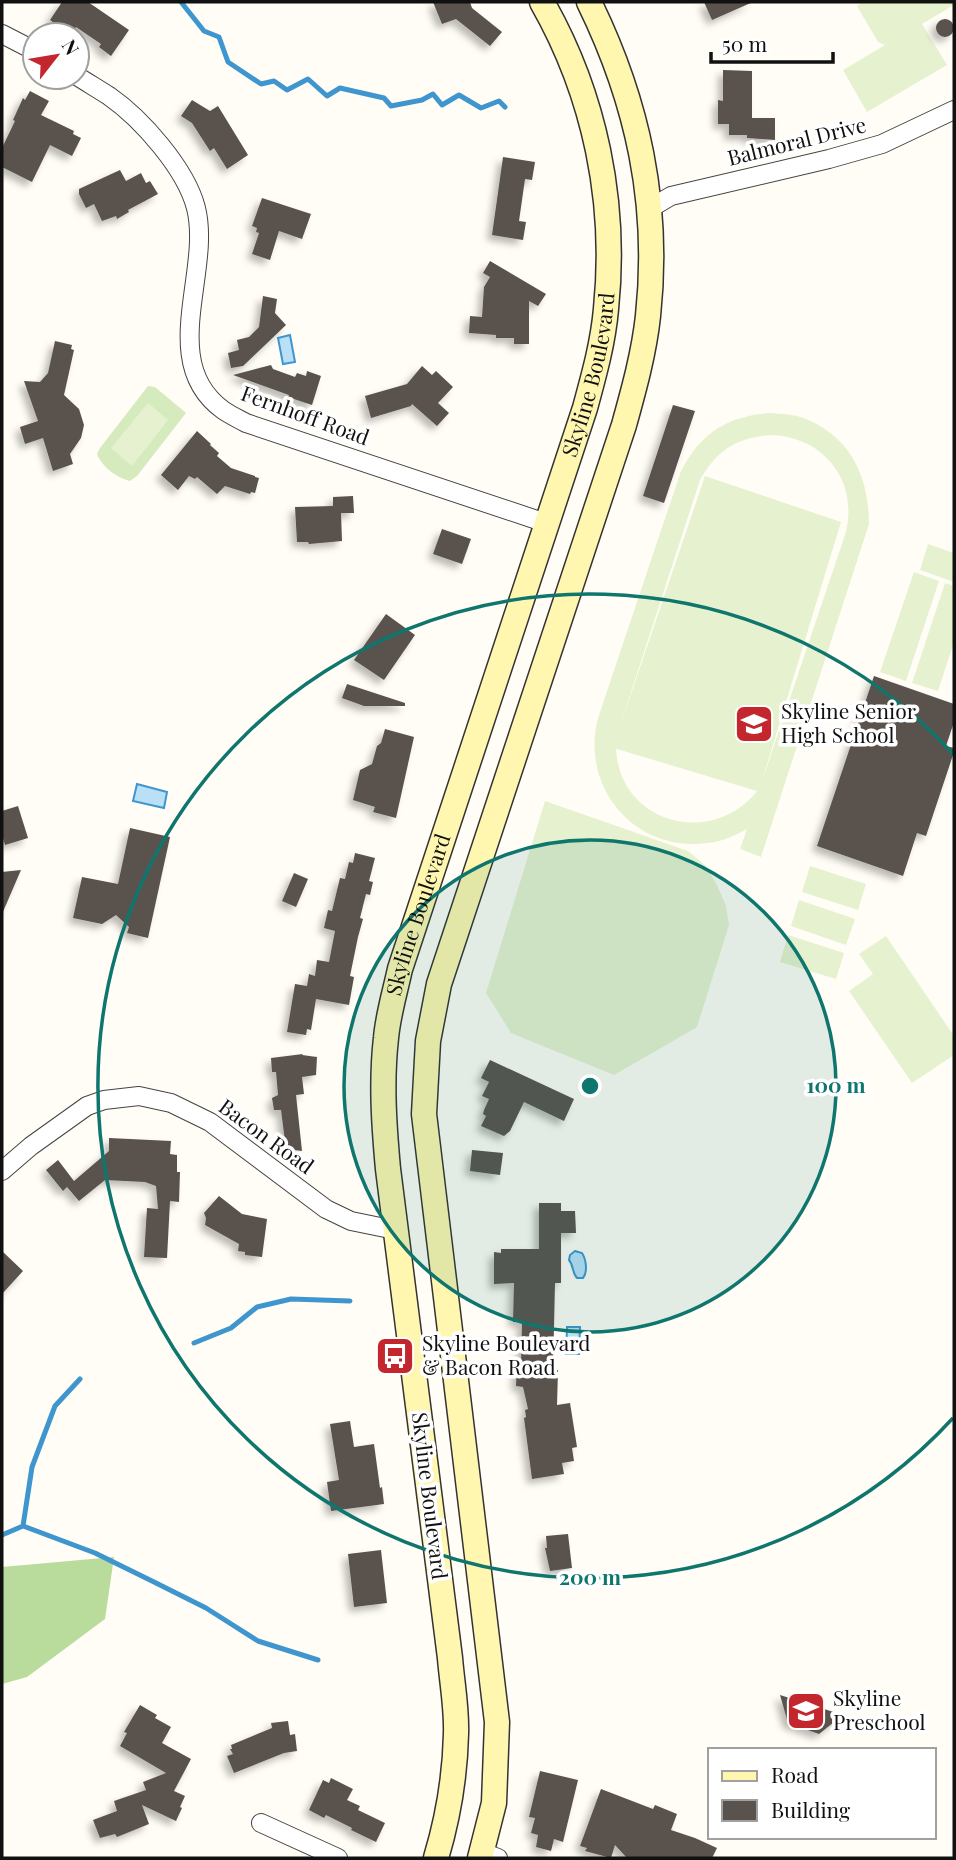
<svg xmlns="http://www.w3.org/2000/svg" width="956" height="1860" font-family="'Playfair Display',serif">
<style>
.green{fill:#d5ebbd}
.forest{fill:#b9dc9c}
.pitch{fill:#e6f2cf;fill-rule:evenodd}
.water{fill:#b9e0f7;stroke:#3f96cf;stroke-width:2}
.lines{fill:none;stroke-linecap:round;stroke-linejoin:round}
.stream{stroke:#3f96cf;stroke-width:5}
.building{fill:#5a524d;filter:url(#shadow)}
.minor-casing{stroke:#444;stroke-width:20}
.secondary-casing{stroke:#333;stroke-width:27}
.minor{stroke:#fff;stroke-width:18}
.secondary{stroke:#fff6b0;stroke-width:24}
.ring{fill:none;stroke:#0f766e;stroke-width:3.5}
.labels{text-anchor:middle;stroke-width:7;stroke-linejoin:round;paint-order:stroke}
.street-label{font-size:21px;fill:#111;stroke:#fff}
.poi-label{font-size:21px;fill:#111;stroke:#fff;text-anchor:start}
.centre{fill:#0f766e;stroke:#fff;stroke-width:3.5}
.ring-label{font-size:21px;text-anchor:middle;font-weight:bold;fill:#0f766e;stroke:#fff;stroke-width:7;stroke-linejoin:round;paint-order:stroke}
</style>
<defs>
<filter id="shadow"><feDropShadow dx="-5" dy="5" stdDeviation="3.5" flood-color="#0004"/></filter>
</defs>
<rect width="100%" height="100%" fill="#fffdf5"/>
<!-- green -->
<path class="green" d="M148 386 155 387 186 413 137 476 130 481C117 478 102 467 97 454L100 448Z"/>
<!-- forest -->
<path class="forest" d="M114 1557 105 1619 27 1677 2 1684V1567Z"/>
<!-- pitch -->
<path class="pitch" d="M863 2H954V5L922 24 947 65 867 112 843 70 885 45 878 42 857 6Z
M148 403 168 420 132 466 111 448Z
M769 413C781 414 794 414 806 419 851 437 869 478 869 524L761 857 740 849 747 829C734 836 721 842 707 843 633 853 578 784 599 715L681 471C701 433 726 417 769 413ZM770 435C824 436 860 482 845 535L761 784 841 522 705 476 618 732 700 480C717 450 736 438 770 435ZM616 749H617L757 791C712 848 620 824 616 749Z
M928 544 954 553V582L920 570Z
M914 572 939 581 906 681 880 672Z
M945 583 954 586V642L938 691 912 683Z
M545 801 688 851 705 865 717 885 726 906 729 925 697 1027 614 1075 511 1033 486 993Z
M810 866 866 884 858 910 802 892Z
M799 900 855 919 846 945 791 926Z
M788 935 844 953 836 979 780 962Z
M886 936 954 1036V1055L912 1083 849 991 873 974 859 954Z"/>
<!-- water -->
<path class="water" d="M290 335 295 362 283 364 278 338Z
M137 784 167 792 164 808 133 801Z
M575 1251 582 1253C586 1259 588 1272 583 1278H577C572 1273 574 1266 569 1260L570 1255Z
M567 1327H580L579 1354H566Z"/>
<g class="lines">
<!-- stream -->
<path class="stream" d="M181 2 204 31 219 37 228 62 261 84 274 81 287 90 308 79 327 96 340 88 384 98 391 106 422 100 433 94 442 105 459 95 481 108 499 101 505 107
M194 1343 231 1328 257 1307 291 1299 350 1301
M23 1526 95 1553 154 1582 206 1608 258 1641 318 1660
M2 1535 23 1526 32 1467 55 1406 80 1379"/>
</g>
<!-- building -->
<path class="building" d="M62 2H88L129 30 111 56 99 47 101 44 76 27 71 35 50 20Z
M433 2H470L472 8 502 32 490 46 456 19 442 24Z
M704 2H753L712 20Z
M936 28a9 9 0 1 1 18 0a9 9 0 1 1-18 0Z
M723 70 752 71V118H775V140L747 138V135H729V124H718V100L723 101Z
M30 91 49 101 41 115 74 131 73 134 81 138 72 156 50 145 32 182 2 167V148L15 121 13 120 23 98 25 100Z
M192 100 210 111 218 106 248 155 227 169 214 148 210 151 192 123 181 116Z
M503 157 535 162 532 180 525 179 519 221 526 222 523 240 492 235Z
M120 170 126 181 141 173 146 183 150 181 158 194 128 210 129 212 117 219 116 216 102 221 94 204 86 208 79 194V189Z
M262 198 311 214 302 239 279 231 270 260 252 254 259 233 256 232 257 228 252 226Z
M490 261 546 294 538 306 529 301V344H514V338H496V335L469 333 470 316 482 317 484 287 490 277 483 273Z
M263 296 277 299 275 313 286 325 243 366 231 368 228 353 239 350 237 340 249 337 259 327Z
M55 341 72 345 71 349 74 350 64 395 79 409 84 425 81 438 70 454 73 464 53 471 43 438 25 444 20 427 38 421 24 381 40 382 48 373Z
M271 365 273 369 295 377 297 373 306 376 307 371 321 376 312 405 288 397 289 395 233 375Z
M422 366 432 375 436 371 453 387 438 403 449 413 437 426 412 404 411 406 371 418 365 396 407 384Z
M673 405 695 411 664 503 643 496Z
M197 431 211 444 210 445 219 453 217 456 231 468 255 476V477L259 478 255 493 251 492 250 494 225 486 217 494 197 477 195 479 189 476 178 490 161 475Z
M353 496 354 513H341L342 541 309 544 308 542H297L295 507 333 506V497Z
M442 529 471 539 462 564 433 554Z
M386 614 415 635 384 680 354 660Z
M874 676 954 704V722L946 746 954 748V752L926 836 917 833 903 876 817 846Z
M347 684 405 703V706H364L342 698Z
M385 729 414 737 396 818 373 812 375 807 353 800 360 770 372 764 377 746 381 743Z
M18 806 28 838 5 845 2 835V811Z
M130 828 170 837 148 938 127 933 129 927 116 915 102 924 73 918 82 877 118 884Z
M355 853 375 858 369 881 373 882 370 895 366 894 360 918 363 919 358 937 350 976 354 977 349 1005 316 999 311 1030 307 1029 306 1035 287 1032 295 984 307 986 309 974 315 976 317 960 329 962 335 931 324 928 328 910 332 911 340 878 345 879 349 862 353 863Z
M21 870 2 914V872Z
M294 873 308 879 296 907 282 901Z
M303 1054 302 1055 317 1057 316 1075 302 1077 304 1094 296 1095 302 1151 286 1149 281 1110H274L272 1098 278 1095 276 1072H272L271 1058Z
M490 1060 574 1099 564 1121 524 1102 510 1131 504 1136 481 1126 486 1116 483 1114 484 1110 489 1099 482 1096 489 1082 481 1078Z
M109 1138 171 1141 170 1154 177 1155V1172H180L179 1202 170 1201 167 1258 144 1257 147 1208 158 1209 156 1186 145 1182 105 1180 79 1201 67 1187 63 1191 46 1170 58 1160 74 1181 109 1151Z
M472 1150 503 1153 500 1175 470 1171Z
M219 1196 242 1214 267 1219 262 1257 245 1255V1252L238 1251 239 1244 205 1225 206 1218 204 1213Z
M539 1203H561V1211H575L576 1233H561V1283H555L553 1370H558L557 1405 570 1403 577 1447 572 1448 574 1461 562 1463 564 1474 532 1479 524 1418 526 1417 525 1410 528 1409 523 1387 516 1386 517 1365H521L522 1322H513L514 1283 494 1284V1252L501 1253V1249H539Z
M2 1251 23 1271 2 1294Z
M350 1421 354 1447 374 1444 380 1488 382 1487 384 1504 331 1511 327 1482 339 1480 330 1424Z
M568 1534 572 1568 550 1571 545 1548H547L546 1536Z
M381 1550 387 1603 354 1607 348 1554Z
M780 1695 843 1715 819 1734 788 1723Z
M140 1705 157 1715 155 1718 171 1727 162 1743 191 1759 174 1791 185 1796 180 1807 182 1808 176 1821 142 1805 149 1824 117 1837 115 1834 100 1838 93 1820 117 1811 114 1801 146 1790 143 1782 166 1773 120 1746 127 1733 124 1732Z
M288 1721 290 1735 295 1734 297 1751 284 1753 234 1773 227 1756 233 1754 230 1749H232L231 1745 272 1728 271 1723Z
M540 1771 578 1780 563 1842 554 1839 551 1851 536 1847 538 1835 531 1833 535 1818 529 1817Z
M331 1778 353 1789 347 1800 360 1806 358 1810 385 1823 376 1842 351 1830 352 1828 326 1815 324 1818 309 1810 323 1780 329 1783Z
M601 1789 653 1809 655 1805 677 1814 671 1830 695 1838 717 1848 712 1858H627L615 1845 611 1858 585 1851 587 1848 580 1846Z"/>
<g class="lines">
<!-- minor casing -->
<g class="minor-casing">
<path id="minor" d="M2 34 35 51
M77 76C88 83 98 89 109 96 142 119 186 169 196 208 212 272 157 362 223 410 230 415 239 419 246 423L546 523
M649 209 671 196 829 159 882 144 954 110
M2 1171 31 1146 87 1106 104 1100 139 1096 171 1103 210 1122 326 1209 351 1221 395 1230
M261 1823 338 1858
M482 1852 498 1858"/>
</g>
<!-- secondary casing -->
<g class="secondary-casing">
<g id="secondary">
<path id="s1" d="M436 1858C448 1818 455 1776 456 1734 457 1709 452 1683 450 1658L388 1169C384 1125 381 1082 386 1038 388 1015 395 992 400 969L585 408C594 375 603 343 606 309 617 202 595 95 542 2"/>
<path d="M480 1858 494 1803 497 1722 424 1114 428 1041 439 984 624 425C634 389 644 353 648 316 660 204 638 102 589 2"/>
</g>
</g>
<!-- minor -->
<use href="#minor" class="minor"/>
<!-- secondary -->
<use href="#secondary" class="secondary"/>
</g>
<!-- distance rings -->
<circle cx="590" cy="1086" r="246" fill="#0f766e" fill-opacity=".12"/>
<g class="ring">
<circle cx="590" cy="1086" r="246"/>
<path d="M953 1418A492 492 0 1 1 953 754"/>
</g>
<!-- icons -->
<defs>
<g id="school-square" transform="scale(2.0125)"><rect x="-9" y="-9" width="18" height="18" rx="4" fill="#c4262e" stroke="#fff"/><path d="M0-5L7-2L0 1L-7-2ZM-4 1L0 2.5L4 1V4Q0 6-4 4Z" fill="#fff"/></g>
<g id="bus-square" transform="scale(2.0125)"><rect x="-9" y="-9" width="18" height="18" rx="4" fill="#c4262e" stroke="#fff"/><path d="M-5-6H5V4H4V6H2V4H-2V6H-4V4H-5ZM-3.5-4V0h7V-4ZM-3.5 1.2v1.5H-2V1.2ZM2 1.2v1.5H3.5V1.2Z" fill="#fff"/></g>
</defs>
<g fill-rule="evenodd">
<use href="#school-square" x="754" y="724"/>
<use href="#bus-square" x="395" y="1356"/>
<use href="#school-square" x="806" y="1711"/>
</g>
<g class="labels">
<!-- street labels -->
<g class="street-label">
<text transform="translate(797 142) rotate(-14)" y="7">Balmoral Drive</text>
<text dy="7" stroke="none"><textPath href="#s1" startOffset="1521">Skyline Boulevard</textPath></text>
<text transform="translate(305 416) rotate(20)" y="7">Fernhoff Road</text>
<text dy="7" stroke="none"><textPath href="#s1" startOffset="954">Skyline Boulevard</textPath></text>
<text transform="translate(266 1137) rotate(36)" y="7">Bacon Road</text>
<text transform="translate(429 1496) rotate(83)" y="7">Skyline Boulevard</text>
</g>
<!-- poi labels -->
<g class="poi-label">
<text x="781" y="719">Skyline Senior<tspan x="781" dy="24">High School</tspan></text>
<text x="422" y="1351">Skyline Boulevard<tspan x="422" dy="24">&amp; Bacon Road</tspan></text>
<text x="833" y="1706">Skyline<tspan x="833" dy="24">Preschool</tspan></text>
</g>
</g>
<circle cx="590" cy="1086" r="10" class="centre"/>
<g class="ring-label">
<text x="836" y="1093">100 m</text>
<text x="590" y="1585">200 m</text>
</g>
<!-- border -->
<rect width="956" height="1860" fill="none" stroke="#111111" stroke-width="7"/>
<!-- legend -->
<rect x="708" y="1748" width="228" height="91" fill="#ffffff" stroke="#a0a0a0" stroke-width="2"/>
<rect x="722" y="1771" width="35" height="10" fill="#fff6b0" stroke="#a0a0a0" stroke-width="2"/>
<text x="771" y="1783" font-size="21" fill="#111111">Road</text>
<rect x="722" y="1800" width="35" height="21" fill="#5a524d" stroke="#a0a0a0" stroke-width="2"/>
<text x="771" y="1818" font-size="21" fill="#111111">Building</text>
<!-- north arrow -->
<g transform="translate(56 56) rotate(59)"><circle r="33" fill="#ffffff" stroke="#a0a0a0" stroke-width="2"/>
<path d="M0-5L12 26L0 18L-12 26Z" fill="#c4262e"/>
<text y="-10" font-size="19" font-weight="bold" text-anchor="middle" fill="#111111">N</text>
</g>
<!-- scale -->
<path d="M711 52v10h122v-10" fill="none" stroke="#111111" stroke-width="3.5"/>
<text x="722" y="52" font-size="21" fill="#111111" stroke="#ffffff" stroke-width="5" paint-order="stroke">50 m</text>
</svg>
